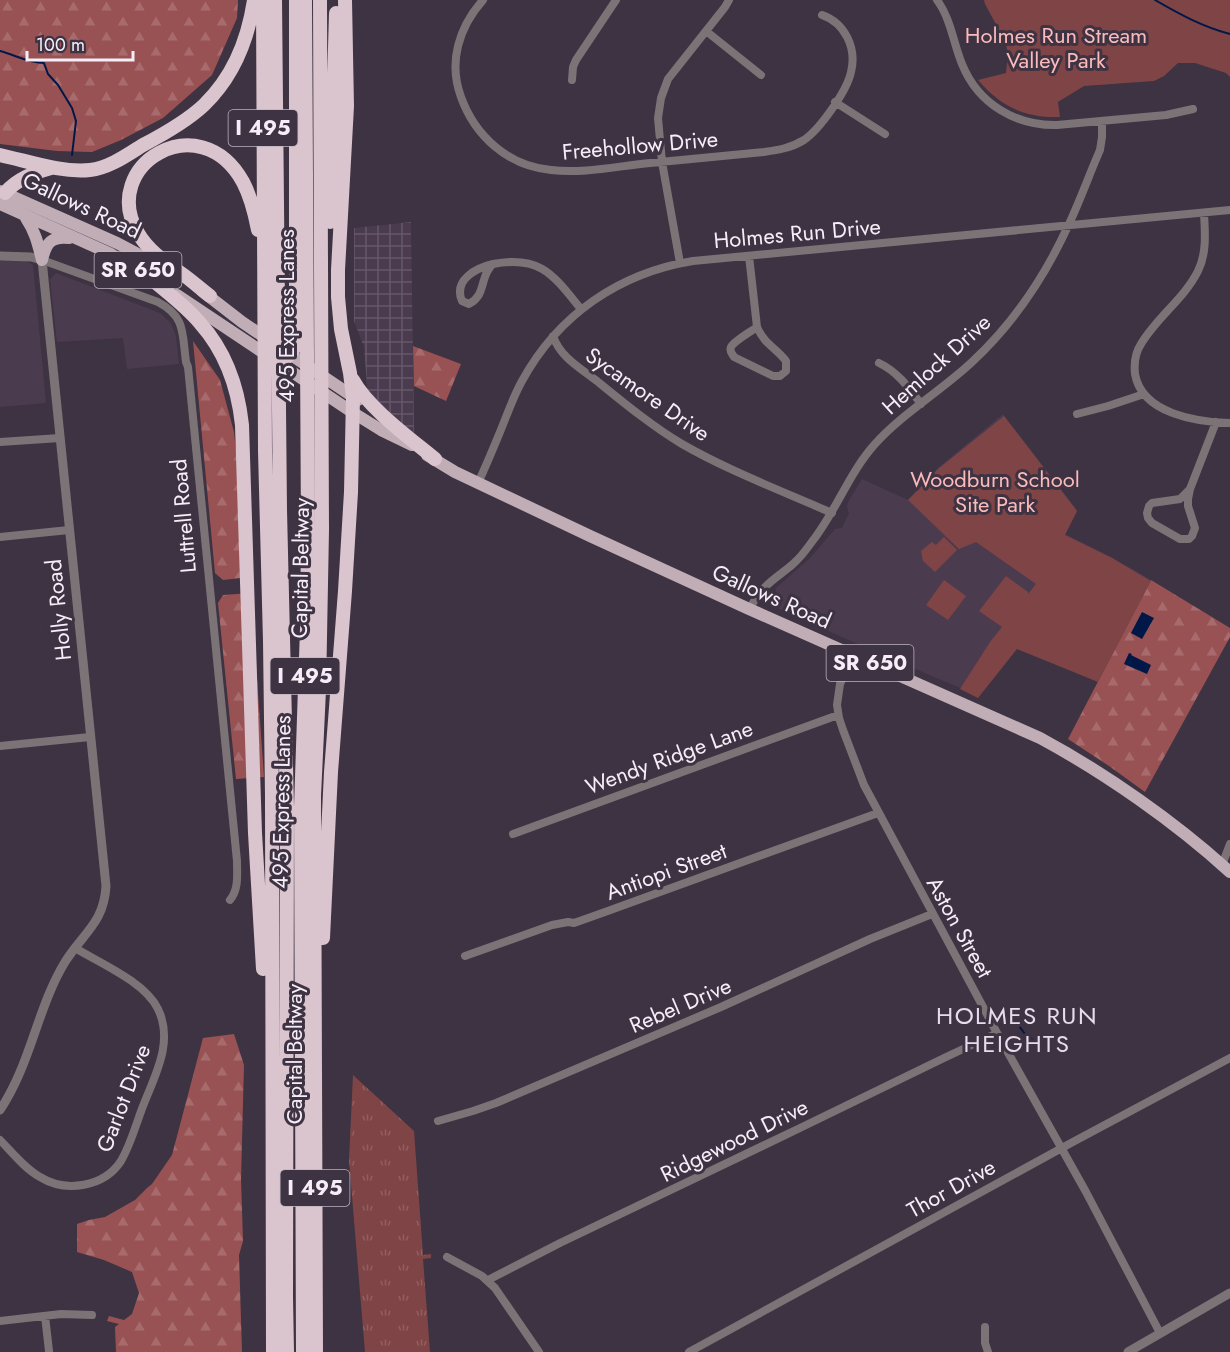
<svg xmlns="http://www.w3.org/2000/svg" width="1230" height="1352" font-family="Jost,sans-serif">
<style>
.built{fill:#4b3b4f}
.industrial{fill:url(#industrial-grid)}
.grass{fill:url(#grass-tufts)}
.forest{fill:url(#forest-firs)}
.park{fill:#7f4446}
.water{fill:#001848}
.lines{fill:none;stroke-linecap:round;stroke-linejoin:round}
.stream{stroke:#001848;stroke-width:2}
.minor{stroke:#7c7377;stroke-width:8}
.tertiary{stroke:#7c7377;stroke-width:9}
.primary{stroke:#c0adb5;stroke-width:12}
.motorway{stroke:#dac4ce;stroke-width:14}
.labels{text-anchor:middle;stroke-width:6;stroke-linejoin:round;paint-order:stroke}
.shield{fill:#3e3342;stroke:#beb5c1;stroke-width:1.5}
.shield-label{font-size:21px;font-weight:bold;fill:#f5edf7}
.park-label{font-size:22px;fill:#fcbbbb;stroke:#3e3342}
.street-label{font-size:22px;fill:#f5edf7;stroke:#3e3342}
.neighbourhood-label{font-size:24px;letter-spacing:1.5px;fill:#e9dbed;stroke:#3e3342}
</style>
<defs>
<pattern id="industrial-grid" width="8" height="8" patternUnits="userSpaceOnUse" patternTransform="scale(1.5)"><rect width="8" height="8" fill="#4b3b4f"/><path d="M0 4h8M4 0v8" fill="none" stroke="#665869"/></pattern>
<pattern id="grass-tufts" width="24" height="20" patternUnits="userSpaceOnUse" patternTransform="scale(1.5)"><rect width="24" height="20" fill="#7f4446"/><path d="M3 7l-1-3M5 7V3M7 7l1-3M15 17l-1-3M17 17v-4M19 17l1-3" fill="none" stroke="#925f61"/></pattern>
<pattern id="forest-firs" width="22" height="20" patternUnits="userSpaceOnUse" patternTransform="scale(1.5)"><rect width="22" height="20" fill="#995254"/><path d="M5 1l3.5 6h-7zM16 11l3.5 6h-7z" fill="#a86b6d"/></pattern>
</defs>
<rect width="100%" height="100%" fill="#3e3342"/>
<!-- built -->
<path class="built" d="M24 260 33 265 46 403 0 407V261Z
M56 273 160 313 171 323 176 336 179 364 127 369 123 338 57 342 50 279Z
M1003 414 1077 510 1065 534 1111 557 1151 580 1098 680 1012 634 979 696 887 657 779 609 774 599 776 588 811 557 835 529 842 528 849 513 847 507 848 502 862 479 908 500 939 467Z"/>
<!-- industrial -->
<path class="industrial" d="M411 222 414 433 368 397 364 347 354 321V228Z"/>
<!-- grass -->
<path class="grass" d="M353 1075 414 1131 423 1255 431 1254V1258L423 1259 430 1352H365L349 1160Z"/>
<!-- forest -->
<path class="forest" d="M0 0H238L237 18 212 75 163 118 121 140 92 152 57 151 0 144Z
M193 341 220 380 234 432 249 577 223 580 215 573Z
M413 346 461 364 446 401 414 386Z
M1151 580 1230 628V637L1145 792 1109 766 1068 739Z
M251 593 264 777 236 779 218 603 223 595Z
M234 1034 244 1065 241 1179 243 1241 239 1255 242 1352H116L115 1327 119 1324 107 1321 109 1316 124 1320 132 1314 139 1293 132 1272 104 1260 77 1252V1224L89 1220 105 1217 135 1200 147 1188 152 1184 172 1155 203 1038Z"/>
<!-- park -->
<path class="park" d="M984 0H1230V77L1226 73 1195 63H1178L1164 76 1154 81 1084 86 1058 102 1060 117C1025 118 1001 107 978 80L1006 73 1008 53 1005 41 985 4Z
M1004 416 1077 511 1065 535 1112 558 1151 581 1098 682 1017 649 978 698 960 689 990 642 1002 627 979 611 1006 576 1028 592V594L1036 584 976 542 959 549 908 500 938 469Z
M944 537 957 550 935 572 923 561 921 551 932 542 936 545Z
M944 580 966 596 948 620 926 605Z"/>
<!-- water -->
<path class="water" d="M1142 612 1154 618 1142 639 1131 633Z
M1129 653 1132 654 1131 655 1151 665 1147 674 1124 664Z"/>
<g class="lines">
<!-- stream -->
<path class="stream" d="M1155 0C1179 14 1203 27 1230 34
M0 51C15 55 28 63 44 63L48 74 58 85 72 108 76 121 72 155
M1010 1014 1025 1034 1033 1040"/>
<!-- minor -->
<path class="minor" d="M483 0C459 27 448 62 461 97 475 136 508 166 551 170 583 174 618 166 650 163 688 159 726 156 764 152 778 150 791 148 804 140 820 129 847 91 851 72 857 48 845 23 822 15
M937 0C951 19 953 42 962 64 978 104 1016 126 1057 125L1166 115 1193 109
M706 31 761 75
M572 80 573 67 576 60 616 0
M835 102 885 134
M1204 213C1205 232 1207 253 1198 271 1184 299 1157 317 1141 344 1135 353 1134 364 1135 374 1142 414 1197 422 1230 423
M749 256 757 327
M42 260 158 302C186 317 182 333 186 362L188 367 237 861C237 875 239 889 230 900
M680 263 662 162 658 118 661 98 668 79 725 7 729 0
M493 264C491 266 488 270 487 272 481 284 483 297 469 304L462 301C453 280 476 268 493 264Z
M493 264C541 255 553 275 581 309
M757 327C765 345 775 347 786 361V371L780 376H773L734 357C732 353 729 352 731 347 734 341 752 331 757 327Z
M553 336C560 357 580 368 597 381 624 403 652 426 682 444 729 471 782 491 832 513
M879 363C898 372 909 388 921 404
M1077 414 1108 406 1144 394
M0 442 60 438
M478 483C486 466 493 449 500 432 507 415 513 397 522 381 558 315 619 273 693 261L1230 210
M1190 489 1188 499V506L1195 528 1192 536 1189 539H1180L1152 523 1148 518 1147 513 1149 506 1152 503 1180 499Z
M1190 489 1216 422
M0 537 69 530
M749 609C754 601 759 593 765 587 774 578 784 572 793 564 800 558 806 550 811 543 836 512 848 474 875 444 903 413 941 391 972 362 1013 324 1045 276 1068 226 1080 201 1089 175 1100 150L1102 137V121
M853 655 840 684 837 705 839 718 843 730 864 785 997 1033 1086 1192 1160 1333
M0 746 90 737
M513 834 838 715
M1222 865 1230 844
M465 956 552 925 568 922 574 923 605 912 878 813
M438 1121 473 1111 496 1103 721 1007 870 939 932 914
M0 1140C12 1152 24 1168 40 1177 66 1193 104 1187 121 1161 131 1144 136 1124 143 1106 155 1075 174 1042 158 1009 145 982 100 963 75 948
M447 1257 482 1276 495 1288 539 1352
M488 1280 560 1243 800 1128 944 1058 997 1033
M45 1316 49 1351
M0 1321 61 1314 92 1315
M985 1327V1343L988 1352
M689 1352 1071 1143 1230 1058"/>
<!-- tertiary -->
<path class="tertiary" d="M0 256 31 257 42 260 106 886C104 923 83 933 65 962 37 1008 31 1064 0 1110
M1128 1352 1230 1293"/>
<!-- primary -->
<path class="primary" d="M0 191 117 243 170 271
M0 204 111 254 155 281
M26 218C35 231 38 244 42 260
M42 260C46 243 51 236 69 238
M202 291 242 322 358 400
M177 295 352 412 381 430 412 445
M427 455 455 472 590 536 749 609 1040 738C1105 773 1175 822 1230 872"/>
<!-- motorway -->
<path class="motorway" d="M263 0 265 451 270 641 272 796 273 1352
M275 0 280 510 287 807 286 1297 287 1352
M0 155C28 161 61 173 90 170 109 168 127 155 143 145 164 134 187 121 204 105 233 77 248 40 254 0
M5 193C17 179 33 173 51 168
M330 222 336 13
M148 276C165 291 185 305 200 323 225 351 238 387 242 425L255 833 263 969
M210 296C201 289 193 282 185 276 167 263 149 252 138 233 98 165 200 104 243 182 251 197 255 214 258 230
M280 363C289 356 295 351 296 340V0
M353 380C368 408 411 439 435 459
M323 938 331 772 345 591 351 492 353 397 350 373 341 329 338 297V270L347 106 345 0
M303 1352 301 807 307 628 308 532 305 0
M316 1352 314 796 319 690 322 530 320 0"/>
</g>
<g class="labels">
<!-- shield labels -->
<g class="shield">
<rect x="228.5" y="110" width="69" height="36" rx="4.5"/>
<rect x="94.5" y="252" width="87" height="36" rx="4.5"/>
<rect x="826.5" y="645" width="87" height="36" rx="4.5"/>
<rect x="270.5" y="658" width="69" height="36" rx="4.5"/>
<rect x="280.5" y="1170" width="69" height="36" rx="4.5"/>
</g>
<g class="shield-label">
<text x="263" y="135">I 495</text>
<text x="138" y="277">SR 650</text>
<text x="870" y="670">SR 650</text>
<text x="305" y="683">I 495</text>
<text x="315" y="1195">I 495</text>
</g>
<!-- park labels -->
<g class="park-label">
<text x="1056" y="43">Holmes Run Stream<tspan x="1056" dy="25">Valley Park</tspan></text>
<text x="995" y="487">Woodburn School<tspan x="995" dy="25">Site Park</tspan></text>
</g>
<!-- street labels -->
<g class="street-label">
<text transform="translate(640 145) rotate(-5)" y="8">Freehollow Drive</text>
<text transform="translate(82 205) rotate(25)" y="8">Gallows Road</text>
<text transform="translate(797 233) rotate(-5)" y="8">Holmes Run Drive</text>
<text transform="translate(286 316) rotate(-90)" y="8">495 Express Lanes</text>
<text transform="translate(936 364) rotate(-42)" y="8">Hemlock Drive</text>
<text transform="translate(648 394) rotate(35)" y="8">Sycamore Drive</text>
<text transform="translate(183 516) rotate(-95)" y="8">Luttrell Road</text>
<text transform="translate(300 568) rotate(-89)" y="8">Capital Beltway</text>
<text transform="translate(772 596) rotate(24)" y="8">Gallows Road</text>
<text transform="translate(58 610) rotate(-96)" y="8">Holly Road</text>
<text transform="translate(669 757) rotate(-20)" y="8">Wendy Ridge Lane</text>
<text transform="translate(281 802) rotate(-89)" y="8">495 Express Lanes</text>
<text transform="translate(666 871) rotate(-20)" y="8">Antiopi Street</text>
<text transform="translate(960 927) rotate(61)" y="8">Aston Street</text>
<text transform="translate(680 1005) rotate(-23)" y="8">Rebel Drive</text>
<text transform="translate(294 1054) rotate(-90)" y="8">Capital Beltway</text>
<text transform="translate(123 1098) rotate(-69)" y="8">Garlot Drive</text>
<text transform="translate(734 1140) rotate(-26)" y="8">Ridgewood Drive</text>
<text transform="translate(951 1188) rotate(-29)" y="8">Thor Drive</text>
</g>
<!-- neighbourhood labels -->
<g class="neighbourhood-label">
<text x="1017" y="1024">HOLMES RUN<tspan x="1017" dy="28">HEIGHTS</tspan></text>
</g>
</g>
<!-- scale -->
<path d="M27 51v9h106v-9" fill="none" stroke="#f5edf7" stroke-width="3"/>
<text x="36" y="51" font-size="18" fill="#f5edf7" stroke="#3e3342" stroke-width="4.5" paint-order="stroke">100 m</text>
</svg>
